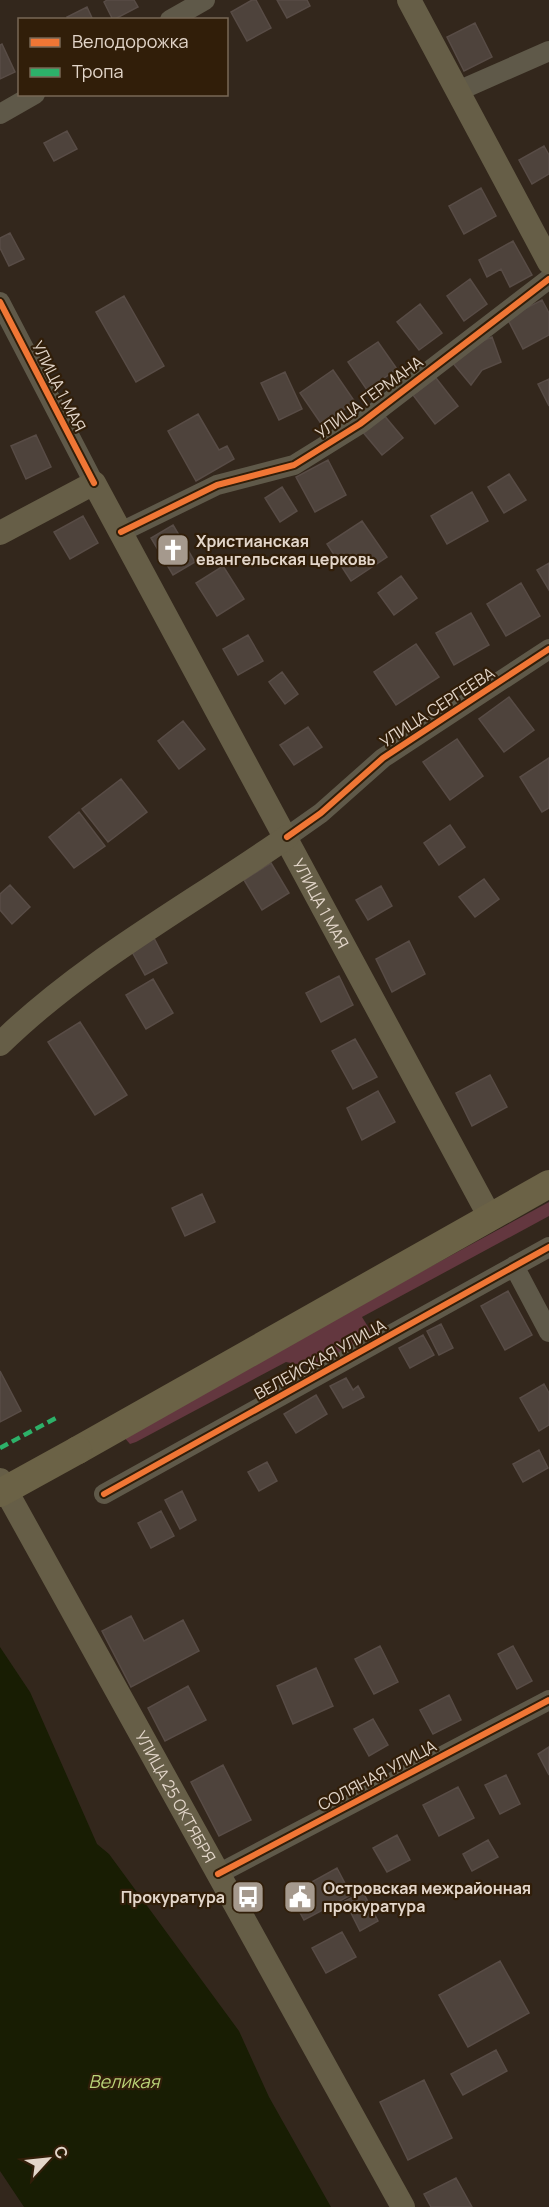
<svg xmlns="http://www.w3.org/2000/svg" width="549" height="2207" font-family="Manrope,sans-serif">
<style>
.green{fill:#63373f}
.water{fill:#181d03}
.building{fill:#4e433c;stroke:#584c46;stroke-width:1.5}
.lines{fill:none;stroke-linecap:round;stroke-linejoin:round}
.minor{stroke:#5f5949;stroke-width:20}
.major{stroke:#665e47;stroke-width:24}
.highway{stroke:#6b6246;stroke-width:28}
.highway-bridge{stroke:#6b6246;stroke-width:28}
.quiet{stroke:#2db169;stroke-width:4.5;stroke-dasharray:9 4.5;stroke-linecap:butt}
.cycleway-casing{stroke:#311e09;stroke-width:10}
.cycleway{stroke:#f07635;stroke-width:6}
.labels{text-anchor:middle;stroke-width:4.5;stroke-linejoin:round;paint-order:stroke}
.street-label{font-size:16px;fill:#e3d6ca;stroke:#311e09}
.poi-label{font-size:16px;font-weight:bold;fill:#e3d6ca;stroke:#311e09;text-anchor:start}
.water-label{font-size:18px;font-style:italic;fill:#bad478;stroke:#311e09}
</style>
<rect width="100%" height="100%" fill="#33271c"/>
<!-- green -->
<path class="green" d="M549 1202V1216L362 1317 370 1330V1339L317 1368 286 1362 136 1442 130 1444 122 1435Z"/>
<!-- water -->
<path class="water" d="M0 1647 30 1692 97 1844 109 1854 239 2031 269 2097 331 2207H24L0 2171Z"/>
<!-- building -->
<path class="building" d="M107 0H134L138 7 113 20 104 2Z
M252 0H256L271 28 247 41 231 12Z
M277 0H307L310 6 287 18Z
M87 7 93 20H69L67 17Z
M475 23 492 57 464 71 447 37Z
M2 44 15 72 0 79V45Z
M67 131 77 149 54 161 44 143Z
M544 146 549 155V174L532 184 519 160Z
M481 188 496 216 464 234 449 206Z
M10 233 24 259 9 266 0 248V238Z
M513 241 532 275 510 287 501 269 487 277 479 260Z
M470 279 487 304 464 321 447 296Z
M124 296 164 366 136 382 96 312Z
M542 300 549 313V335L523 349 507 318Z
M420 304 442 333 419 350 397 322Z
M492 337 501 362 482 370 471 385 452 362 473 345Z
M378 342 397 369 367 390 348 362Z
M333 370 355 402 322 425 300 393Z
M285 372 302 409 279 420 261 383Z
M436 378 458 406 435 424 413 395Z
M549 379V406L538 384Z
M198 414 219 450 227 446 234 459 196 481 168 431Z
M383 414 403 438 382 455 362 431Z
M36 435 51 467 26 479 11 446Z
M328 460 346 495 315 512 296 477Z
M509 474 526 500 504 513 488 487Z
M282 487 297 511 280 522 265 498Z
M472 492 488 521 447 544 431 516Z
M83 516 98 543 70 559 54 532Z
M362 521 387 557 351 581 327 544Z
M173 525 195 562 173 575 151 538Z
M549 563V590L537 570Z
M223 566 244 599 217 616 196 583Z
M401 576 417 598 394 615 378 593Z
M521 583 540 616 506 636 487 604Z
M471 613 489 645 454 665 436 633Z
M248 635 263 661 238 675 223 649Z
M416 644 439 677 396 705 374 672Z
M282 672 298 694 285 704 269 682Z
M509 697 534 730 504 752 479 719Z
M183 721 205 749 179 769 158 741Z
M308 727 322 747 294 765 280 745Z
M457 739 483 776 450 800 423 762Z
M549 758V808L542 812 520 777Z
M121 779 147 812 108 842 82 809Z
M79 812 105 846 74 868 49 837Z
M450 825 465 847 439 865 424 843Z
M271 863 289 893 262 910 244 880Z
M484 879 499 899 475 917 459 897Z
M10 885 30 907 12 924 0 910V894Z
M381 886 392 906 368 920 356 900Z
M154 938 167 963 145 975 131 950Z
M409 941 425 974 392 992 376 959Z
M339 976 353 1005 321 1022 306 993Z
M153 979 173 1013 146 1029 126 995Z
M80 1022 127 1095 95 1115 48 1042Z
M355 1039 377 1077 353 1089 332 1051Z
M490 1075 507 1107 472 1126 456 1093Z
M378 1091 395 1122 362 1140 347 1108Z
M202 1194 215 1222 185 1236 172 1208Z
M508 1291 532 1335 505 1350 481 1306Z
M441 1324 453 1348 439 1355 427 1331Z
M423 1335 434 1355 410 1368 399 1348Z
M0 1371 21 1411 0 1422Z
M346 1378 353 1390 358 1386 364 1397 343 1408 330 1386Z
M544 1384 549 1393V1425L539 1431 520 1398Z
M316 1395 327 1414 296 1433 284 1414Z
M539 1450 548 1468 523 1482 513 1464Z
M267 1462 277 1481 259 1491 248 1472Z
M182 1491 196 1520 180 1529 165 1500Z
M161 1511 174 1536 151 1548 138 1523Z
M131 1616 144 1641 183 1620 199 1651 131 1687 102 1631Z
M380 1646 398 1682 374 1694 355 1659Z
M513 1646 532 1681 517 1689 498 1654Z
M316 1668 333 1706 293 1724 277 1686Z
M188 1686 206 1720 165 1741 148 1708Z
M449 1695 461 1720 433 1734 420 1710Z
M373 1719 388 1745 369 1756 354 1729Z
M549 1747V1775L538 1754Z
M223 1765 251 1820 219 1836 191 1782Z
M506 1775 520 1804 500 1814 485 1785Z
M458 1787 474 1818 439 1836 423 1805Z
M397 1835 410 1860 387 1872 373 1848Z
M488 1840 498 1857 472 1871 463 1854Z
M337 1868 351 1895 304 1920 290 1894Z
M363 1892 378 1921 360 1931 345 1901Z
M342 1932 356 1957 326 1973 312 1948Z
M500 1961 529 2013 468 2047 439 1995Z
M496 2050 507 2071 463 2095 451 2074Z
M424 2080 452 2138 408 2160 380 2102Z
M456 2178 472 2207H431L424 2194Z"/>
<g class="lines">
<!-- minor -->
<path class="minor" d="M170 20 205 0
M458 91 549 51
M0 114 35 94
M0 302 94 483
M121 532 217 485 294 465 360 424 549 279
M287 837 321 813 383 758 549 649
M514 1266 549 1332
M104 1494 549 1247
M218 1874 549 1700"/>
<!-- major -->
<g class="major">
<path d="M409 0 549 262"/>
<path id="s1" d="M0 533 94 483 490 1217"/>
<path d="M0 1044C85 961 190 905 287 837"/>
<path id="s2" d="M0 1480 403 2207"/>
</g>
<!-- highway -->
<path class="highway" d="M78 1450 549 1184"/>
<!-- highway-bridge -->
<path class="highway-bridge" d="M0 1493 78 1450"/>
<!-- quiet -->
<path class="quiet" d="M0 1448 56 1418"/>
<!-- cycleway casing -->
<g class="cycleway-casing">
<path id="cycleway" d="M0 302 94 483
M121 532 217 485 294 465 360 424 549 279
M287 837 321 813 383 758 549 649
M104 1494 549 1247
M218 1874 549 1700"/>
</g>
<!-- cycleway -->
<use href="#cycleway" class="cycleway"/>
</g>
<!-- icons -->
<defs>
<g id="church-square" transform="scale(1.725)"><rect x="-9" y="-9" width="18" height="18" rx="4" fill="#a5998d" stroke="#311e09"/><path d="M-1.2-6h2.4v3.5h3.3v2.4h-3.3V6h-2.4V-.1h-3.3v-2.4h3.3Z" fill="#fff"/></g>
<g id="bus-square" transform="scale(1.725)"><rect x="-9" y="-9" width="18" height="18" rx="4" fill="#a5998d" stroke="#311e09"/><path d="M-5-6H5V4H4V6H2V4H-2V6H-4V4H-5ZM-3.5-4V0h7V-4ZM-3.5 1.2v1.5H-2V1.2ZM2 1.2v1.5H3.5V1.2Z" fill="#fff"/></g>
<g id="civic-square" transform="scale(1.725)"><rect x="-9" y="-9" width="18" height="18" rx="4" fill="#a5998d" stroke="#311e09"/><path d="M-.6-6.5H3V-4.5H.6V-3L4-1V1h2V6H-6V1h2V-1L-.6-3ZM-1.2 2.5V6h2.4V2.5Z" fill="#fff"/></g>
</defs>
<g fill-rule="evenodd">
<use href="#church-square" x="173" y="550"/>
<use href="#bus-square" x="248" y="1897"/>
<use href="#civic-square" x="300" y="1897"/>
</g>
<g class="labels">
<!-- street labels -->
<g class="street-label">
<text transform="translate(59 386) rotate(63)" y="6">УЛИЦА 1 МАЯ</text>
<text transform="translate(369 397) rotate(-36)" y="6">УЛИЦА ГЕРМАНА</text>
<text transform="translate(437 707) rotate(-33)" y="6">УЛИЦА СЕРГЕЕВА</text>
<text dy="6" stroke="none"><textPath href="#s1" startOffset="584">УЛИЦА 1 МАЯ</textPath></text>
<text transform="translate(320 1359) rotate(-29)" y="6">ВЕЛЕЙСКАЯ УЛИЦА</text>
<text transform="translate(377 1775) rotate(-28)" y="6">СОЛЯНАЯ УЛИЦА</text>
<text dy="6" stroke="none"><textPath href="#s2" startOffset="362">УЛИЦА 25 ОКТЯБРЯ</textPath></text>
</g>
<!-- poi labels -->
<g class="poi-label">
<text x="196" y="547">Христианская<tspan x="196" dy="18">евангельская церковь</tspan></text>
<text x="323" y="1894">Островская межрайонная<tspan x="323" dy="18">прокуратура</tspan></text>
<text x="225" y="1903" text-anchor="end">Прокуратура</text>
</g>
<!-- water labels -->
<g class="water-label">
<text x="124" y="2088">Великая</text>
</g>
</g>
<!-- legend -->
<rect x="18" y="18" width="210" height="78" fill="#311e09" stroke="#786856" stroke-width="1.5"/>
<rect x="30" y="38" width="30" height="9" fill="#f07635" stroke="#786856" stroke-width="1.5"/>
<text x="72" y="48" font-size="18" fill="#e3d6ca">Велодорожка</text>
<rect x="30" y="68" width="30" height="9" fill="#2db169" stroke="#786856" stroke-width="1.5"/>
<text x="72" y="78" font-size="18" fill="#e3d6ca">Тропа</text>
<!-- north arrow -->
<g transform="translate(48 2159) rotate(63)" stroke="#311e09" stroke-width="4.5" paint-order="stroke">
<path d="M0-4.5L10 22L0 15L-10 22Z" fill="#e3d6ca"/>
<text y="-9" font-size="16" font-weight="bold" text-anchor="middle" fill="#e3d6ca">С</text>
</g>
</svg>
